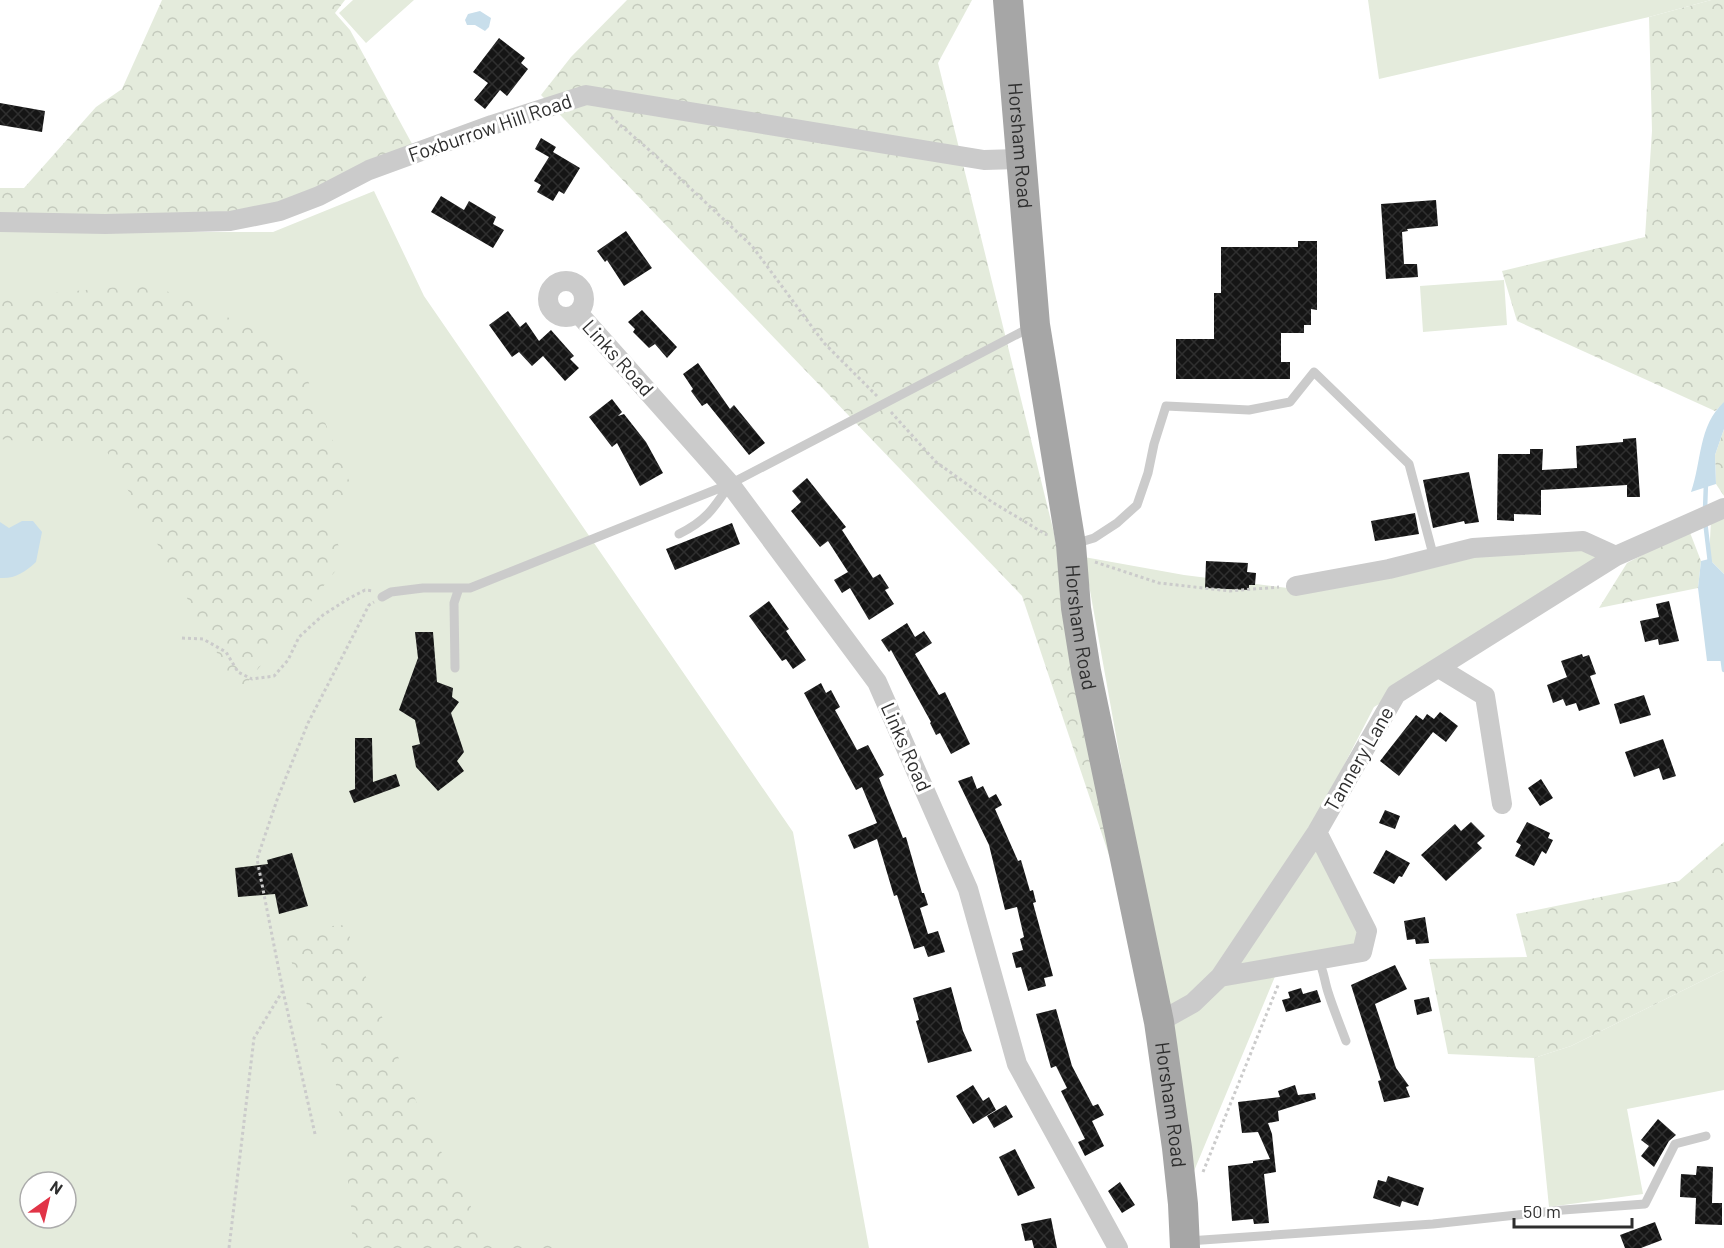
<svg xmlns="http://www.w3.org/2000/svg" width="1724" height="1248" font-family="Barlow,sans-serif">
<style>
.green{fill:#e4ebdc;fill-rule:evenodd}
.forest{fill:url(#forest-crowns)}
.water{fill:#c8deeb}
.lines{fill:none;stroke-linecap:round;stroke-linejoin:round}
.stream{stroke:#c8deeb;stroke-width:4.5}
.building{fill:url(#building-cross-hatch)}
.path{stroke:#cbcbcb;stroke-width:3;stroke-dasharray:3 3;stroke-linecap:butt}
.lane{stroke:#cbcbcb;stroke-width:9}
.street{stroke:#cbcbcb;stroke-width:20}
.primary{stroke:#a6a6a6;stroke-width:30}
.labels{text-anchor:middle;stroke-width:6;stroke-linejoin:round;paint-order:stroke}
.street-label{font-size:20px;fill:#2e2e2e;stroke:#fff}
</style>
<defs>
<pattern id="forest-crowns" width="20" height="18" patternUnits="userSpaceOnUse" patternTransform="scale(1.5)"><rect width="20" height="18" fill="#e4ebdc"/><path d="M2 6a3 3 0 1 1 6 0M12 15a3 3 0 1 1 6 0" fill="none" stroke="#c4cabd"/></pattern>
<pattern id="building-cross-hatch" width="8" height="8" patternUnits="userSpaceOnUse" patternTransform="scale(1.5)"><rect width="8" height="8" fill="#151515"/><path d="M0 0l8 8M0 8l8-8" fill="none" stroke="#2f2f2f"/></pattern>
</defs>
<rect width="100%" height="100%" fill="#fff"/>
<!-- green -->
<path class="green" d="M353 0H414L366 43 339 13Z
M1368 0H1711L1649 17 1379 79Z
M374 191 424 296 793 832 869 1248H0V232H273ZM30 1182H66V1218H30Z
M1504 280 1507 325 1423 332 1420 286Z
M1724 516V574L1709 559 1711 520Z
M1585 535 1623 558 1374 707 1311 829 1364 941 1279 967 1194 1171 1084 557 1184 575 1311 591 1449 551Z
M1724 970V1090L1627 1109 1643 1194 1549 1207 1534 1058 1571 1046Z"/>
<!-- forest -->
<path class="forest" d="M162 0H345L335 13 350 30 417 153 230 221 0 222V188H24L96 107 122 89Z
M627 0H972L938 63 1054 533 1110 858 1022 596 541 95 571 57Z
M1711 0H1724V403L1715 411 1517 321 1502 271 1645 237 1652 131 1649 17Z
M150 284 257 330 304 371 352 488 328 518 344 560 239 693 106 450 0 439V298Z
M1724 429V496L1716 484 1715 455Z
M1689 530 1701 561 1698 588 1599 608 1627 563Z
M1724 842V970L1571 1046 1534 1058 1448 1054 1429 959 1527 957 1516 914 1679 881Z
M345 925 422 1116 491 1244 567 1239V1248H351L353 1221 336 1085 280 930Z"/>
<!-- water -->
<path class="water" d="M480 11 491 18 489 27 485 31 475 25H467L465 20 468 14Z
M1724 402V429L1715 455 1716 484 1691 492C1702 461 1698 426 1724 402Z
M22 521H33L42 532 36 562C25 572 15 579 0 578V522L9 528Z
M1709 559 1724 574V661H1707L1698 588 1701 561Z"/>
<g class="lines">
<!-- stream -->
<path class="stream" d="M1705 510 1706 482
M1705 521 1710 563
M1722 655 1724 670"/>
</g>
<!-- building -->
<path class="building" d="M499 38 525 58 521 63 528 69 507 96 500 90 485 109 474 100 488 83 473 72Z
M0 103 45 111 42 132 0 125Z
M541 138 556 147 553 152 580 168 564 194 559 191 553 201 537 192 541 185 534 181 549 157 535 149Z
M441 196 464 210 469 201 496 217 493 224 504 230 493 248 431 212Z
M1436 200 1438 226 1407 229 1408 231 1402 232 1404 264H1417L1418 277 1386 279 1381 204Z
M626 231 652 268 624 286 607 260 605 262 597 251Z
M1298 241H1317V310L1311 309V325H1304V333H1281V362H1290V379H1176V339H1214V293H1221V247H1298Z
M642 310 677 347 667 358 655 344 649 348 633 332 635 329 628 322Z
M508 311 520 327 526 322 539 341 551 330 574 356 570 359 579 368 565 381 543 356 532 366 519 352 512 357 489 325Z
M698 363 730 409 734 405 765 443 749 455 707 403 702 406 691 391 693 389 683 374Z
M612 399 622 412 618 416 624 414 646 442 663 473 640 486 617 443 612 447 589 417Z
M1636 438 1640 497H1627V485L1541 490V515L1514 514V521L1497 520 1498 454H1530V449H1543L1542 470 1577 468 1576 446 1623 442V439Z
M1469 472 1479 522 1465 524 1464 521 1433 528 1423 480Z
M807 478 846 527 842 530 873 578 880 574 889 588 885 590 894 604 869 620 850 588 842 593 834 580 848 572 828 541 820 547 791 511 801 502 792 491Z
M1415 513 1419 534 1375 541 1371 521Z
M732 523 740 544 675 570 666 549Z
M1206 561 1248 563 1247 572 1256 573 1255 585H1249V590L1205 588Z
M769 601 789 629 786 631 806 660 793 669 786 659 782 661 749 616Z
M1669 601 1679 641 1659 645 1658 639 1645 642 1640 621 1659 617 1656 604Z
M907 623 915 637 924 631 932 643 915 654 939 695 945 692 970 744 951 754 940 733 936 735 930 723 931 722 891 650 889 652 881 640Z
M415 632H433L437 682 453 688 452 697 459 702 451 713 464 752 457 761 464 771 438 791 416 767 412 746 420 744 415 720 399 710 418 658Z
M1582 654 1583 657 1589 655 1596 674 1590 676 1600 704 1579 711 1576 703 1566 706 1563 699 1553 703 1547 685 1567 677 1561 661Z
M821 683 826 693 831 690 840 707 835 710 857 750 868 745 884 775 879 778 903 838 906 837 922 893H924L928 905 920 908 928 934 938 931 945 952 928 957 924 946 914 949 897 895 894 896 877 839 854 849 848 835 877 823 862 787 856 790 804 693Z
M1644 695 1651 715 1620 724 1614 704Z
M1440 712 1458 726 1446 742 1433 732 1399 776 1380 761 1416 715 1423 720 1427 714 1434 719Z
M355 738H372L373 782 396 774 400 786 354 803 349 791 355 789Z
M1663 739 1676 776 1663 780 1659 768 1634 777 1625 752Z
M972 776 977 789 983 786 989 798 996 794 1002 805 995 809 1018 861 1021 860 1030 891 1033 890 1036 902 1033 903 1053 976 1044 978 1046 986 1028 991 1021 967 1016 968 1012 953 1023 950 1020 939 1024 937 1017 907 1005 910 989 845 958 781Z
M1541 779 1553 798 1540 806 1528 788Z
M1385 810 1400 816 1395 829 1379 823Z
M1471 822 1485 836 1477 843 1482 848 1446 881 1421 855 1455 824 1461 831Z
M1527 822 1550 833 1548 838 1553 840 1546 854 1542 851 1534 866 1515 856 1521 845 1516 842Z
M1386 850 1410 863 1402 877 1399 876 1394 884 1373 873Z
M292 853 308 906 279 914 275 894 238 897 235 868 268 864 267 860Z
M1425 917 1429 943 1416 944 1415 939 1407 940 1404 921Z
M1395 965 1407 989 1375 1004 1396 1068 1409 1086 1406 1087 1410 1097 1384 1102 1378 1081 1381 1080 1351 985Z
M951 987 963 1031 972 1051 928 1063 916 1021 919 1020 913 998Z
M1301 988 1303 994 1317 990 1321 1002 1286 1012 1282 1000 1290 998 1288 992Z
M1429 997 1432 1011 1417 1015 1414 1000Z
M1056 1009 1072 1066 1093 1106 1098 1104 1104 1115 1092 1121 1104 1146 1085 1156 1078 1142 1085 1139 1061 1091 1067 1088 1056 1066 1051 1068 1036 1014Z
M973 1085 983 1101 989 1097 996 1110 973 1124 956 1096Z
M1295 1085 1298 1095 1315 1093 1316 1099 1278 1111 1279 1121 1268 1123 1272 1134 1276 1172 1264 1174 1269 1223 1254 1224 1253 1219 1232 1221 1228 1166 1253 1163V1161L1270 1159 1258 1132 1242 1133 1238 1102 1280 1097 1278 1091Z
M1006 1105 1013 1117 994 1128 987 1116Z
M1658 1119 1676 1135 1669 1141 1654 1167 1641 1156 1649 1146 1641 1140Z
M1015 1149 1035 1188 1018 1196 999 1157Z
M1697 1166 1713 1167 1712 1203H1722V1225L1695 1224 1696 1198 1680 1197 1681 1174 1696 1175Z
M1388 1176 1424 1188 1418 1206 1402 1201 1400 1207 1373 1198 1378 1180 1386 1182Z
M1120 1182 1135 1205 1122 1213 1108 1191Z
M1051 1218 1057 1248H1034L1032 1240 1025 1241 1021 1224Z
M1655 1222 1662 1240 1641 1248H1625L1620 1235Z"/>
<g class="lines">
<!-- path -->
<path class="path" d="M611 117 655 155 752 246 824 343 877 396
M891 412 936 462 992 502 1047 535
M1095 562 1159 583 1230 591 1279 587
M182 638 203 639 226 652 238 672 252 679 274 676 288 660 299 637 323 615 348 599 365 590 374 591
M315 1134 283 991 257 859 278 797 308 723 369 605 374 602
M1203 1172 1279 983
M229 1248 254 1038 282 992"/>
<!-- lane -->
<path class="lane" d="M679 534C706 521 714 508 730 484
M1074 544 1094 538 1117 523 1137 505 1148 473 1154 444 1166 406 1249 410 1290 402 1314 372 1409 464 1434 558
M382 597 391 592 423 588H470L730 484 1031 327
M455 668 454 603 459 588
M1318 960C1324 970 1324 980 1328 992 1333 1008 1340 1025 1346 1041
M1188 1241 1433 1224 1563 1210 1645 1204 1675 1144 1706 1136"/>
<!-- street -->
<path class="street" d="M0 222 105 224 230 221 280 211 319 196 369 170 492 125 586 95 984 160 1022 159
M548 299a18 18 0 1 1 36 0a18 18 0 1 1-36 0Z
M578 313 730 484 877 682 968 889 1017 1064 1118 1248
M1296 586 1389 569 1473 548 1583 541 1616 556
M1439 668 1485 696 1502 804
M1220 977 1362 952 1367 931 1317 832
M1159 1022 1193 1003 1220 977 1317 832 1396 694 1616 556 1724 508"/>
<!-- primary -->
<path class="primary" id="s1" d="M1008 0 1035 325 1071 545 1076 608 1086 671 1159 1022 1177 1148 1183 1204 1185 1248"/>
</g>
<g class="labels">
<!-- street labels -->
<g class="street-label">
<text transform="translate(490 128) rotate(-19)" y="7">Foxburrow Hill Road</text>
<text dy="7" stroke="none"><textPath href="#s1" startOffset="146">Horsham Road</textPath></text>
<text transform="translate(618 358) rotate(48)" y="7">Links Road</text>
<text dy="7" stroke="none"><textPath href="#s1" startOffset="632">Horsham Road</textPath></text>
<text transform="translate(906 747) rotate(66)" y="7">Links Road</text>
<text transform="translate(1359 759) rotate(-60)" y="7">Tannery Lane</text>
<text dy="7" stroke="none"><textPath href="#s1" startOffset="1118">Horsham Road</textPath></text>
</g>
</g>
<!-- north arrow -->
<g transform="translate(48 1200) rotate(34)"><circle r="28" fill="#ffffff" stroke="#ababab" stroke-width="1.5"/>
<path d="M0-4.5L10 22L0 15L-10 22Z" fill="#e13447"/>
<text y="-9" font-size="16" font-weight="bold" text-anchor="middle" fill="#2e2e2e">N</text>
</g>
<!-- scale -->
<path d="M1514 1218v9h118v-9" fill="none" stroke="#2e2e2e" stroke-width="3"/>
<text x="1523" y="1218" font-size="18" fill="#2e2e2e" stroke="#ffffff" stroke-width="4.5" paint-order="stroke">50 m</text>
</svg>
